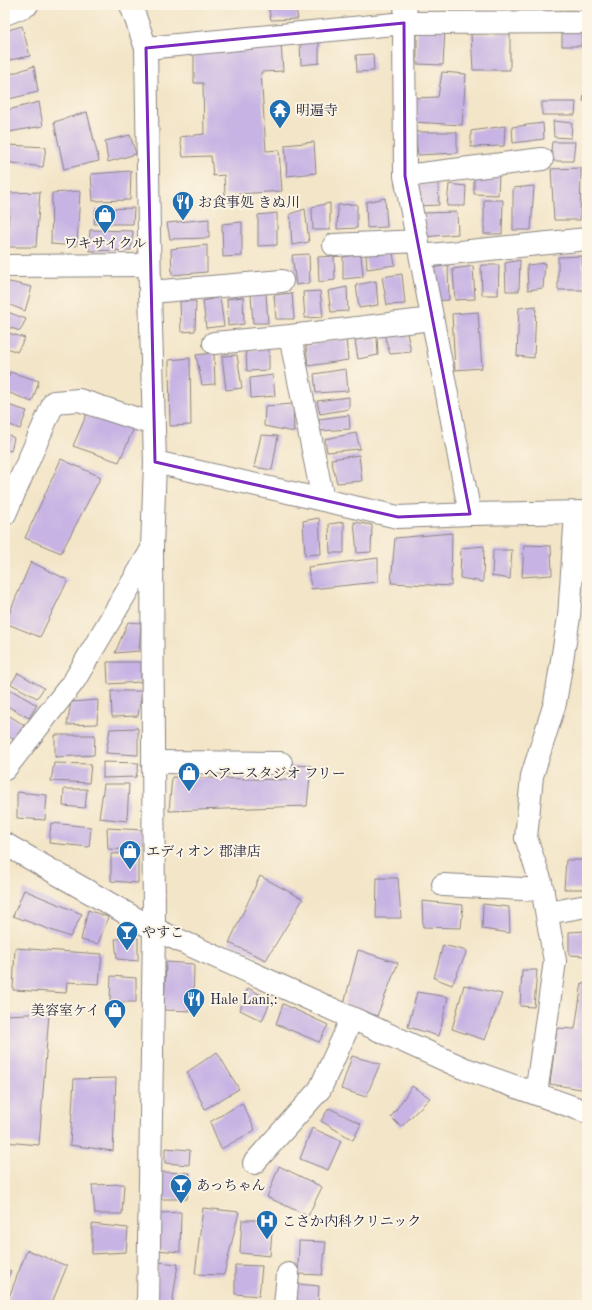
<svg xmlns="http://www.w3.org/2000/svg" width="592" height="1310" font-family="'Old Standard TT','Noto Serif JP',serif">
<style>
.building{fill:#c7b4e4}
.lines{fill:none;stroke-linecap:round;stroke-linejoin:round}
.minor-casing{stroke:#8a8482;stroke-width:24}
.tertiary-casing{stroke:#8a8482;stroke-width:24}
.minor{stroke:#fff;stroke-width:22}
.tertiary{stroke:#fff;stroke-width:22}
.marked{fill:none;stroke:#7b2cbf;stroke-width:3;stroke-linejoin:round}
.labels{text-anchor:middle;stroke-width:4;stroke-linejoin:round;paint-order:stroke}
.poi-label{font-size:14px;fill:#22223b;stroke:#fcf5e5;text-anchor:start}
</style>
<rect width="100%" height="100%" fill="#fcf5e5"/>
<filter id="ink" filterUnits="userSpaceOnUse"><feTurbulence type="fractalNoise" baseFrequency=".025" numOctaves="2"/><feDisplacementMap in="SourceGraphic" scale="8" xChannelSelector="R" yChannelSelector="G"/><feConvolveMatrix kernelMatrix="1 2 1 2 8 2 1 2 1" color-interpolation-filters="sRGB"/></filter>
<filter id="wash" filterUnits="userSpaceOnUse"><feTurbulence type="fractalNoise" baseFrequency=".012" numOctaves="4" result="noise"/><feDisplacementMap in="SourceGraphic" scale="16" xChannelSelector="R" yChannelSelector="G"/><feGaussianBlur stdDeviation="0.9" result="paint"/><feColorMatrix in="noise" values="0 0 0 0 0 0 0 0 0 0 0 0 0 0 0 0 0 1.4 0 .05"/><feComposite in="paint" operator="in"/></filter>
<g filter="url(#wash)">
<rect width="100%" height="100%" fill="#f3e5c8"/>
<g id="blocks">
<!-- building -->
<path class="building" d="M268 5H295L298 19 271 20Z
M546 5H573V8L545 7Z
M22 26 30 56 5 61V31Z
M445 30 443 65 417 64V31Z
M562 30 583 31 581 46H562Z
M510 33V70H473L471 34Z
M319 40V63L301 65 300 42Z
M281 43 283 71 261 72 266 151 279 150 282 191 225 195 224 175 213 176 211 156 183 157 180 137 204 134 203 83H194V54Z
M373 54 374 71 357 72 356 55Z
M34 66 38 92 5 100V76Z
M442 72 466 74 462 125 414 122 413 98 438 97Z
M586 81H587V102L583 101Z
M39 102 43 126 9 132 8 110Z
M542 102H576L575 115H542Z
M87 112 99 161 64 169 54 122Z
M553 121 572 123 571 138 554 137Z
M543 123 544 139 513 143 512 127Z
M505 126 504 146 471 147V131Z
M415 132H457V153L418 155Z
M130 135 136 154 108 162 105 141Z
M314 142 316 173 287 176 285 145Z
M552 142H575L573 161H550Z
M8 145 46 147 43 167 5 162V156Z
M581 168 580 220H554L551 169Z
M131 171 130 200 93 201 91 174Z
M499 174 498 195 474 194V175Z
M438 183 439 205 418 206 416 186Z
M449 184 466 186 465 206H447Z
M534 186 531 230H513V188Z
M80 191 77 246 51 244 52 193Z
M40 192 36 247H7L10 193Z
M385 198 387 227 367 228 366 202Z
M484 200H503L502 234H484Z
M330 203V230H313L312 207Z
M357 204V228L337 229 338 205Z
M134 208 133 224H94L96 209Z
M305 209 309 242 292 245 290 214Z
M457 212 458 234 423 237 421 213Z
M277 213V245L258 246V215Z
M209 219V238L170 239 167 223Z
M242 222V256L223 257 222 224Z
M90 230 133 231 131 250 89 251Z
M207 245V272L172 275 171 249Z
M393 253 395 265 367 269 366 255Z
M309 254 310 283 296 285 292 255Z
M361 254 363 277 343 279V257Z
M334 256 335 280 319 282 318 257Z
M582 256 584 290H558V257Z
M520 260 519 291H506L505 263Z
M545 263 543 288 528 290 527 265Z
M448 265 449 300 434 301 432 268Z
M481 265H499L498 295H482Z
M473 266 475 299 455 300 453 269Z
M402 274 405 304 387 305 382 277Z
M5 281 32 287 25 311 5 303Z
M376 281 378 305 359 308 356 285Z
M347 287 348 311 331 312 328 291Z
M320 291 323 317 305 318 303 292Z
M266 293 268 323H253L251 295Z
M292 293 294 319H276L274 295Z
M220 297 224 326 206 328 203 301Z
M243 297 244 324 228 326 227 299Z
M180 301H196L195 331 181 332Z
M536 306 534 358 517 356 519 308Z
M5 311 26 319 20 331 5 326Z
M478 312 482 368 455 370 452 314Z
M406 328 411 352 390 354 384 334Z
M5 332 25 338 17 352 5 347Z
M377 337 378 355 358 359 355 340Z
M346 338 348 360 308 366 306 346Z
M269 348V370L247 371 246 351Z
M214 353 215 384 202 385 196 355Z
M237 355 242 388 226 390 222 356Z
M190 358 191 425 170 426 169 360Z
M346 369 348 391 316 393 314 374Z
M10 372 39 381 32 402 5 391V386Z
M273 375 275 396 251 398 250 378Z
M349 397V409L320 414 317 401Z
M5 404 27 411 20 429 5 423Z
M293 404 294 432 264 426 265 406Z
M88 411 134 428 119 462 73 446Z
M349 415 350 429 320 431 319 419Z
M5 433 14 438 11 451 5 449Z
M356 433 360 449 327 452 325 439Z
M261 435 278 436 272 470 254 467Z
M359 455 362 481 337 483 331 459Z
M61 459 101 477 61 553 25 538Z
M319 518 321 554 305 555 303 521Z
M344 522V553H330L329 524Z
M354 522 372 525 371 552 357 553Z
M452 533 451 586 391 583 395 538Z
M524 545 551 546 552 575 522 577Z
M484 546 483 582 460 578 461 548Z
M493 550H512L510 579 492 576Z
M378 558V582L311 589 308 567Z
M31 562 68 580 40 637 5 623Z
M128 622 141 623 139 651 115 653Z
M107 662H141V682L108 684Z
M18 673 44 688 37 698 11 684Z
M11 690 37 705 29 718 5 705V697Z
M111 691H142L138 716 112 717Z
M98 700 97 724 67 725 71 702Z
M5 713 24 725 16 741 5 734Z
M138 728V755L106 753 110 729Z
M55 735H95L94 755 55 757Z
M103 762 139 763 136 777 103 778Z
M54 763 91 764 89 783 51 781Z
M291 765 311 766 307 806 169 811 172 777 288 780Z
M104 784H129L127 821 99 818Z
M64 789H87L85 808 63 806Z
M17 792 47 795 45 820 17 818Z
M51 823 91 827 89 847 49 843Z
M107 828 143 830 142 850 108 849Z
M138 853V883L111 881V854Z
M566 860H587L586 889H564Z
M260 876 303 899 266 960 229 943Z
M377 878H398L401 918H376Z
M24 890 82 914 70 937 13 916Z
M422 901 463 905 461 928 423 927Z
M483 904 509 907 510 933 482 929Z
M88 910 108 917 98 944 81 940Z
M587 931 586 956 569 955V932Z
M138 938V961L117 959 115 939Z
M443 945 467 951 452 985 434 978Z
M15 948 102 954 99 984 67 982 66 993 13 990Z
M358 950 398 963 377 1016 344 1004Z
M166 962 194 964 193 1011 164 1010Z
M522 970H537L534 1007 520 1006Z
M111 976 136 978V1002H110Z
M582 983 587 984V1090L550 1084 557 1028 575 1029Z
M464 985 502 994 485 1040 452 1029Z
M248 988 271 1000 262 1021 240 1010Z
M417 992 448 997 439 1036 408 1027Z
M283 1004 328 1025 319 1042 276 1024Z
M49 1013 39 1145 5 1142 6 1015Z
M217 1052 239 1089 205 1109 187 1072Z
M352 1056 380 1064 366 1097 341 1089Z
M116 1078 113 1151 70 1145 74 1079Z
M412 1086 430 1098 401 1127 391 1117Z
M242 1103 255 1130 221 1149 210 1122Z
M329 1108 361 1124 353 1140 321 1121Z
M312 1128 341 1141 328 1170 300 1159Z
M165 1148 190 1150 189 1165 165 1163Z
M279 1166 322 1187 308 1216 267 1197Z
M161 1172 190 1173 187 1199H161Z
M124 1184 122 1214H95L92 1185Z
M203 1208 239 1212 224 1275 195 1274Z
M181 1212 180 1252 156 1250 159 1213Z
M242 1220H273L270 1256 240 1253Z
M92 1224 128 1228 126 1252 92 1254Z
M299 1241 326 1242 322 1275 298 1274Z
M27 1250 67 1266 51 1305H6Z
M158 1262 178 1264 172 1305H156Z
M235 1265 262 1266 259 1296 235 1294Z
M5 1268 11 1271 5 1283Z
M298 1284 319 1286 318 1305H296Z"/>
</g>
</g>
<g filter="url(#ink)">
<use href="#blocks" fill-opacity="0" stroke="#8a8482" stroke-width="1"/>
<g class="lines">
<!-- minor casing -->
<g class="minor-casing">
<path id="minor" d="M406 5 404 23 405 176 470 514
M5 14 27 5
M146 48 404 23 587 22
M405 176 542 159
M334 245 418 241
M421 256 587 239
M5 266 149 265
M150 292 282 281
M214 343 290 336
M155 462 398 517 470 514 587 512
M323 500 290 336 432 319
M5 514 54 402 79 400 153 424
M153 762 281 763
M5 769 74 681 152 549
M5 844 154 929 463 1068 587 1112
M443 885 543 890
M547 913 587 906
M536 1094 555 961 541 882 526 838 532 776 555 703 569 617 576 513
M254 1163 320 1089 352 1018
M285 1305 288 1274"/>
</g>
<!-- tertiary casing -->
<g class="tertiary-casing">
<path id="tertiary" d="M131 5 146 48 150 292 155 462 152 549 154 929 148 1305"/>
</g>
<!-- minor -->
<use href="#minor" class="minor"/>
<!-- tertiary -->
<use href="#tertiary" class="tertiary"/>
</g>
</g>
<!-- marked area -->
<path class="marked" d="M404 23 405 176 470 514 398 517 155 462 146 48Z"/>
<!-- icons -->
<defs>
<g id="temple-pin" transform="scale(1.15)"><path d="M0 17L-7.5 6A9.5 9.5 0 1 1 7.5 6Z" fill="#1f6fb2" stroke="#fcf5e5"/><path d="M0-6L5-2H3V0L6.5 2.5H4V6H1.5V3h-3V6H-4V2.5H-6.5L-3 0V-2H-5Z" fill="#fff"/></g>
<g id="restaurant-pin" transform="scale(1.15)"><path d="M0 17L-7.5 6A9.5 9.5 0 1 1 7.5 6Z" fill="#1f6fb2" stroke="#fcf5e5"/><path d="M-5-6h1v4h1v-4h1v4h1v-4h1v5L-1.5 .5V6h-2V.5L-5-1ZM5-6V6H3V1.5H1.5Q1.5-4 5-6Z" fill="#fff"/></g>
<g id="shop-pin" transform="scale(1.15)"><path d="M0 17L-7.5 6A9.5 9.5 0 1 1 7.5 6Z" fill="#1f6fb2" stroke="#fcf5e5"/><path d="M-5-2.5h2.3a2.7 3.5 0 0 1 5.4 0H5L5.5 6h-11ZM-1.5-2.5h3a1.5 2.3 0 0 0-3 0Z" fill="#fff"/></g>
<g id="bar-pin" transform="scale(1.15)"><path d="M0 17L-7.5 6A9.5 9.5 0 1 1 7.5 6Z" fill="#1f6fb2" stroke="#fcf5e5"/><path d="M-6-5H6L.8 .8V4.5H3.5V6h-7V4.5H-.8V.8Z" fill="#fff"/></g>
<g id="hospital-pin" transform="scale(1.15)"><path d="M0 17L-7.5 6A9.5 9.5 0 1 1 7.5 6Z" fill="#1f6fb2" stroke="#fcf5e5"/><path d="M-5-5h3v3.5h4V-5h3V5h-3V1.5h-4V5h-3Z" fill="#fff"/></g>
</defs>
<g fill-rule="evenodd">
<use href="#temple-pin" x="280" y="110"/>
<use href="#restaurant-pin" x="183" y="202"/>
<use href="#shop-pin" x="105" y="215"/>
<use href="#shop-pin" x="189" y="773"/>
<use href="#shop-pin" x="130" y="851"/>
<use href="#bar-pin" x="127" y="932"/>
<use href="#restaurant-pin" x="194" y="999"/>
<use href="#shop-pin" x="115" y="1010"/>
<use href="#bar-pin" x="181" y="1185"/>
<use href="#hospital-pin" x="267" y="1221"/>
</g>
<g class="labels">
<!-- poi labels -->
<g class="poi-label">
<text x="296" y="115">明遍寺</text>
<text x="198" y="207">お食事処 きぬ川</text>
<text x="105" y="248" text-anchor="middle">ワキサイクル</text>
<text x="204" y="778">ヘアースタジオ フリー</text>
<text x="146" y="856">エディオン 郡津店</text>
<text x="142" y="937">やすこ</text>
<text x="210" y="1004">Hale Lani,:</text>
<text x="100" y="1015" text-anchor="end">美容室ケイ</text>
<text x="196" y="1190">あっちゃん</text>
<text x="282" y="1226">こさか内科クリニック</text>
</g>
</g>
<!-- margin -->
<rect width="592" height="1310" fill="none" stroke="#fcf5e5" stroke-width="20"/>
</svg>
